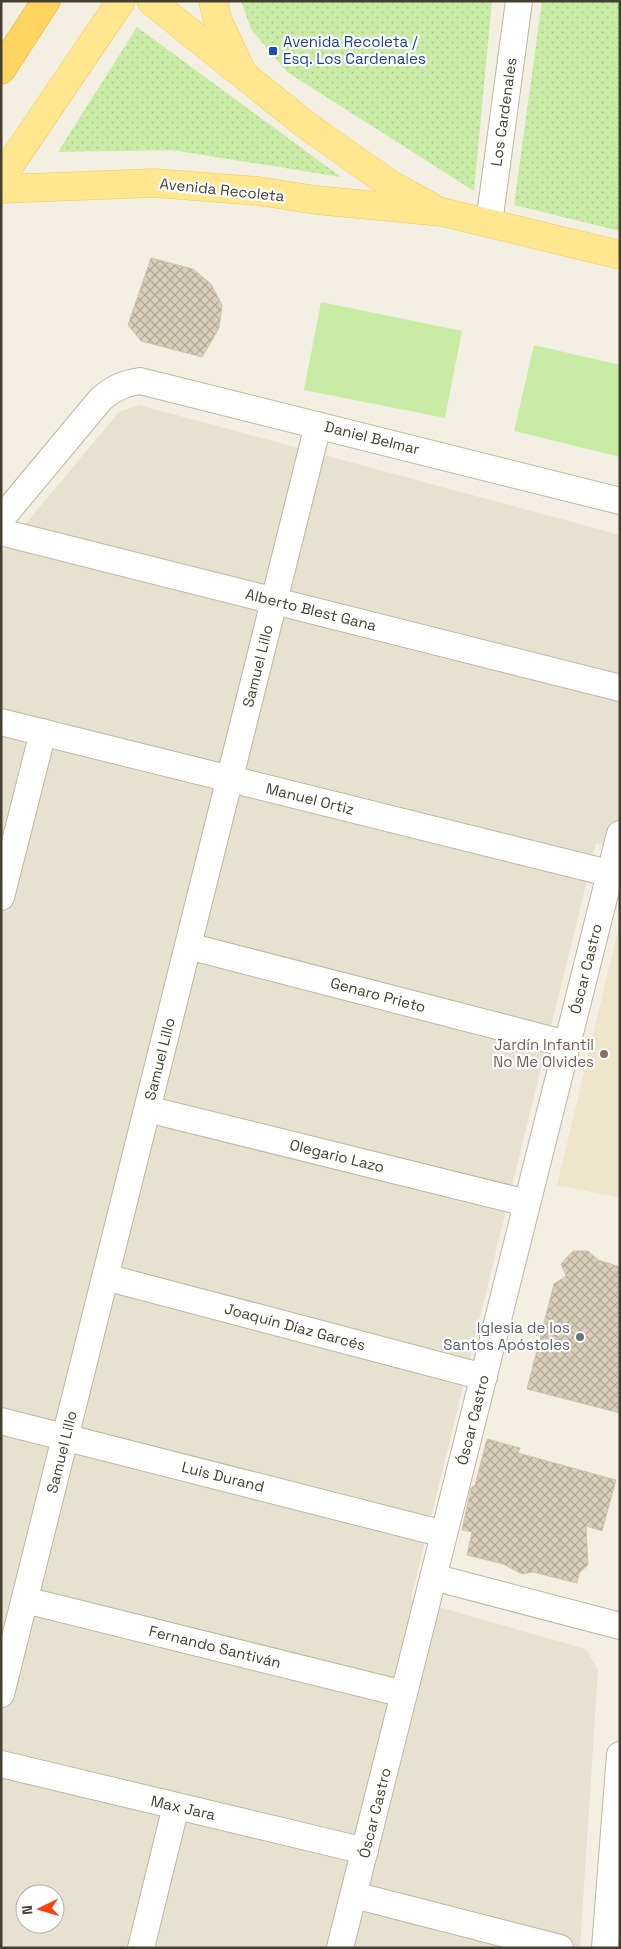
<svg xmlns="http://www.w3.org/2000/svg" width="621" height="1949" font-family="'Space Grotesk',sans-serif">
<style>
.residential{fill:#e7e1d0;fill-rule:evenodd}
.education{fill:#eee6ca}
.grass{fill:url(#grass-dots)}
.garden{fill:#c8eca6}
.building{fill:url(#building-cross-hatch);stroke:#d1c4a9}
.lines{fill:none;stroke-linecap:round;stroke-linejoin:round}
.street-casing{stroke:#bfb7a4;stroke-width:28}
.primary-casing{stroke:#eeca55;stroke-width:29}
.highway-casing{stroke:#ebaf24;stroke-width:29}
.street{stroke:#fff;stroke-width:26}
.primary{stroke:#ffe68f;stroke-width:28}
.highway{stroke:#ffd561;stroke-width:28}
.transit-dot{fill:#1a4fb4;stroke:#fff;stroke-width:2}
.education-dot{fill:#8d6e63;stroke:#fff;stroke-width:2}
.worship-dot{fill:#6b7280;stroke:#fff;stroke-width:2}
.labels{text-anchor:middle;stroke-width:4.5;stroke-linejoin:round;paint-order:stroke}
.transit-label{font-size:15px;fill:#164399;stroke:#fff;text-anchor:start}
.street-label{font-size:15px;fill:#453f32;stroke:#fff}
.education-label{font-size:15px;fill:#785e54;stroke:#fff;text-anchor:end}
.worship-label{font-size:15px;fill:#5b616d;stroke:#fff;text-anchor:end}
</style>
<defs>
<pattern id="grass-dots" width="8" height="8" patternUnits="userSpaceOnUse" patternTransform="scale(1.25)"><rect width="8" height="8" fill="#c8eca6"/><path d="M2 2h.1M6 6h.1" fill="none" stroke="#adcb8f" stroke-width="1.8" stroke-linecap="round"/></pattern>
<pattern id="building-cross-hatch" width="8" height="8" patternUnits="userSpaceOnUse" patternTransform="scale(1.25)"><rect width="8" height="8" fill="#d8ceb9"/><path d="M0 0l8 8M0 8l8-8" fill="none" stroke="#b1a997"/></pattern>
</defs>
<rect width="100%" height="100%" fill="#f3efe2"/>
<!-- residential -->
<path class="residential" d="M139 405 620 535V849L596 843 411 1599 586 1649 598 1670 580 1948H1V553L119 412ZM25 1894H55V1924H25Z"/>
<!-- education -->
<path class="education" d="M620 922V1198L557 1185Z"/>
<!-- grass -->
<path class="grass" d="M241 1H492L474 191 287 72 251 29Z
M542 1H620V231L514 205Z
M137 27 341 177 172 150 58 152Z"/>
<!-- garden -->
<path class="garden" d="M321 302 462 331 445 418 304 390Z
M534 345 620 365V457L514 431Z"/>
<!-- building -->
<path class="building" d="M151 258 193 269 211 284 222 305 219 328 202 357 141 341 128 325Z
M573 1251H588L598 1260 620 1267V1413L527 1389 554 1284 566 1276 561 1264Z
M487 1439 520 1448 518 1453 616 1480 602 1531 586 1526 588 1565 579 1573 577 1583 533 1572 522 1574 503 1564 467 1555 472 1532 462 1530 471 1488 475 1485Z"/>
<g class="lines">
<!-- street casing -->
<g class="street-casing">
<path id="street" d="M489 223 519 1
M1 519 100 400C113 388 123 384 140 381L620 501
M1 532 620 688
M1 722 620 876
M1 897 43 732
M188 946 567 1044
M147 1109 527 1203
M105 1277 484 1377
M1 1421 444 1534
M433 1577 620 1626
M25 1600 404 1694
M1 1694 318 425
M1 1764 365 1851
M354 1895 560 1948
M141 1948 176 1806
M340 1948 620 834
M605 1948 620 1755"/>
</g>
<!-- primary casing -->
<g class="primary-casing">
<path id="primary" d="M151 1 306 125 391 185 430 206
M213 1 218 21 240 68
M1 178 121 1
M1 189 154 183 258 191 316 200 442 212 620 255"/>
</g>
<!-- highway casing -->
<g class="highway-casing">
<path id="highway" d="M1 70 46 1"/>
</g>
<!-- street -->
<use href="#street" class="street"/>
<!-- primary -->
<use href="#primary" class="primary"/>
<!-- highway -->
<use href="#highway" class="highway"/>
</g>
<!-- markers -->
<rect class="transit-dot" x="268" y="46" width="10" height="10" rx="2.5"/>
<circle class="education-dot" cx="604" cy="1054" r="5"/>
<circle class="worship-dot" cx="580" cy="1337" r="5"/>
<g class="labels">
<!-- transit labels -->
<g class="transit-label">
<text x="283" y="47">Avenida Recoleta /<tspan x="283" dy="17">Esq. Los Cardenales</tspan></text>
</g>
<!-- street labels -->
<g class="street-label">
<text transform="translate(504 112) rotate(-82)" y="5">Los Cardenales</text>
<text transform="translate(222 190) rotate(6)" y="5">Avenida Recoleta</text>
<text transform="translate(372 438) rotate(14)" y="5">Daniel Belmar</text>
<text transform="translate(311 610) rotate(14)" y="5">Alberto Blest Gana</text>
<text transform="translate(258 666) rotate(-76)" y="5">Samuel Lillo</text>
<text transform="translate(310 799) rotate(14)" y="5">Manuel Ortiz</text>
<text transform="translate(586 969) rotate(-76)" y="5">Óscar Castro</text>
<text transform="translate(378 995) rotate(15)" y="5">Genaro Prieto</text>
<text transform="translate(160 1059) rotate(-76)" y="5">Samuel Lillo</text>
<text transform="translate(337 1156) rotate(14)" y="5">Olegario Lazo</text>
<text transform="translate(295 1327) rotate(15)" y="5">Joaquín Díaz Garcés</text>
<text transform="translate(473 1420) rotate(-76)" y="5">Óscar Castro</text>
<text transform="translate(62 1452) rotate(-76)" y="5">Samuel Lillo</text>
<text transform="translate(223 1477) rotate(14)" y="5">Luis Durand</text>
<text transform="translate(215 1647) rotate(14)" y="5">Fernando Santiván</text>
<text transform="translate(183 1808) rotate(13)" y="5">Max Jara</text>
<text transform="translate(375 1813) rotate(-76)" y="5">Óscar Castro</text>
</g>
<!-- education labels -->
<g class="education-label">
<text x="594" y="1050">Jardín Infantil<tspan x="594" dy="17">No Me Olvides</tspan></text>
</g>
<!-- worship labels -->
<g class="worship-label">
<text x="570" y="1333">Iglesia de los<tspan x="570" dy="17">Santos Apóstoles</tspan></text>
</g>
</g>
<!-- border -->
<rect width="621" height="1949" fill="none" stroke="#453f32" stroke-width="5"/>
<!-- north arrow -->
<g transform="translate(40 1909) rotate(265)"><circle r="24" fill="#ffffff" stroke="#b5b2ad"/>
<path d="M0-4L9 19L0 12L-9 19Z" fill="#ff410d"/>
<text y="-8" font-size="14" font-weight="bold" text-anchor="middle" fill="#453f32">N</text>
</g>
</svg>
